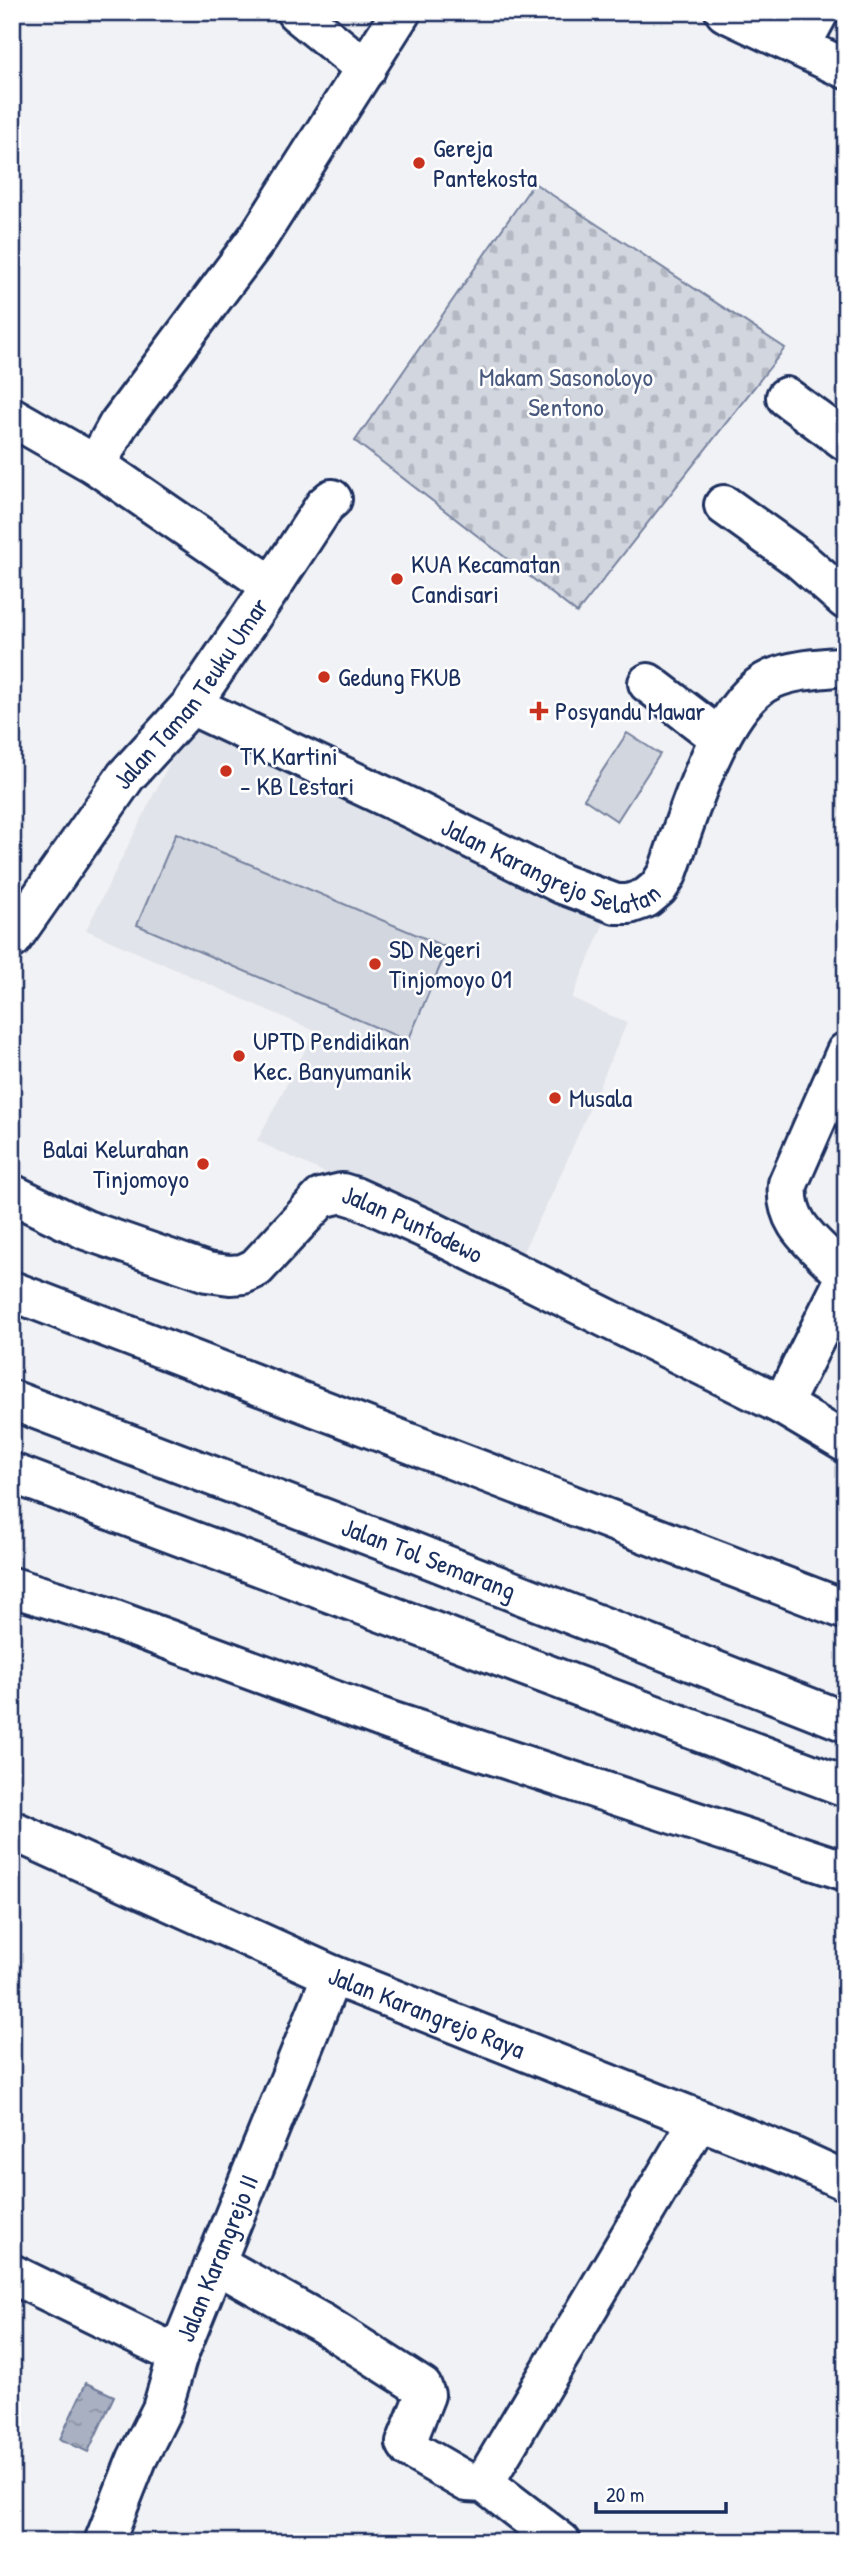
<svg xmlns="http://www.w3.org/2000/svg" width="858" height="2554" font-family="'Patrick Hand',sans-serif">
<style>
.built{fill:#e1e4ea}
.grass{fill:#d2d6df;stroke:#76829e;stroke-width:2}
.cemetery{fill:url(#cemetery-stones);stroke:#76829e;stroke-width:2}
.water{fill:url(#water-ripples);stroke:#707c9a;stroke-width:2}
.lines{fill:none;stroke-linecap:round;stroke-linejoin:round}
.minor-casing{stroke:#1b2f5e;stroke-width:44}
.secondary-casing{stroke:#1b2f5e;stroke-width:44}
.motorway-casing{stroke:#1b2f5e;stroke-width:44}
.minor{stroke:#fff;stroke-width:38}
.secondary{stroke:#fff;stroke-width:38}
.motorway{stroke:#fff;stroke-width:38}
.poi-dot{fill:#c8321e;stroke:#fff;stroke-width:2.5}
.labels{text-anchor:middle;stroke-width:5;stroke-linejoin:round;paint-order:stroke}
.poi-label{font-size:26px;fill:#1b2f5e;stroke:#fff;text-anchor:start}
.park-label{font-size:26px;fill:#49597e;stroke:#fff}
.street-label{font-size:26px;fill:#1b2f5e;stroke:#fff}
</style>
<defs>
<pattern id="cemetery-stones" width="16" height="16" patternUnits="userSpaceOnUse" patternTransform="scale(1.75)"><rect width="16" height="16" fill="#d2d6df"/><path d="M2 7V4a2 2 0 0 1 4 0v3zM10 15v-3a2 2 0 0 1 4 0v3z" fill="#b4b8c2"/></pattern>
<pattern id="water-ripples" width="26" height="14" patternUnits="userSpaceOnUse" patternTransform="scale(1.75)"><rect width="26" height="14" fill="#a8b0c2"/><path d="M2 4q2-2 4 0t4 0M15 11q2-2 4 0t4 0" fill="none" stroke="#8890a1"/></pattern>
</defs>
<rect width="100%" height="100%" fill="#f1f2f5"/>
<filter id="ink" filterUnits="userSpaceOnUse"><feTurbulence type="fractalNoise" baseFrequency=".0143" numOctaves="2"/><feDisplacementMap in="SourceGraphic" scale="14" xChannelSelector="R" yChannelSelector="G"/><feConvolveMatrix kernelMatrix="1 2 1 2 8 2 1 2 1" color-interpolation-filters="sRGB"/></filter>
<g filter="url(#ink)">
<!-- built -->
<path class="built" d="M192 718 406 819 604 923 572 998 627 1023 553 1192 517 1263 257 1141 315 1031 86 930Z"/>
<!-- grass -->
<path class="grass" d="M627 733 660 754 617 821 584 799Z
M176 833 448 948 408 1041 137 925Z"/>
<!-- cemetery -->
<path class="cemetery" d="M534 183 785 348 577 613 355 441Z"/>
<!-- water -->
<path class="water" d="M86 2383 114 2396 88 2452 60 2439Z"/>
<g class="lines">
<!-- minor casing -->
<g class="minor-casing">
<g id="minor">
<path d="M296 12 366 69"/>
<path d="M725 12 846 69"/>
<path d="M800 47 819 12"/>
<path d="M786 397 846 441"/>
<path d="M12 417 96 465 118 425 259 236 401 12"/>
<path d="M724 505 798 558 846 600"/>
<path d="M272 586 325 505 332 499"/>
<path d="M648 683 720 738"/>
<path id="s1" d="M191 705 412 809 562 884 616 904H629L646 898 658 888 667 874C686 822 719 702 772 679 795 669 821 669 846 666"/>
<path id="s2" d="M12 939 126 776 191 705 272 586 96 465"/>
<path id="s3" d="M12 1194 86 1230 207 1272 230 1275 243 1274 256 1268 321 1198 342 1193 355 1197 431 1231 782 1405 846 1443"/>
<path d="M782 1405 842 1285V1276L838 1268C812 1241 784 1224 788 1184L846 1052"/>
<path d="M215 2263 322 2323 422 2387 425 2395 406 2443 410 2449 467 2482 484 2483 561 2542"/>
<path d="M12 2274 178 2355"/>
<path d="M484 2483 699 2120"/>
<path id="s4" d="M104 2542 137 2459 162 2409 178 2355 332 1975"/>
</g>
</g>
<!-- secondary casing -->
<g class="secondary-casing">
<g id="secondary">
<path id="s5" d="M12 1830 332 1975 791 2156 846 2181"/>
</g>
</g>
<!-- motorway casing -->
<g class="motorway-casing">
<g id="motorway">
<path d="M12 1291 846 1610"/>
<path id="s6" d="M12 1400 405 1549 846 1722"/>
<path d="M12 1473 846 1787"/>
<path d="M12 1587 96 1613 390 1721 846 1871"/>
</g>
</g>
<!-- minor -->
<use href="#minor" class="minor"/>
<!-- secondary -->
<use href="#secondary" class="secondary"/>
<!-- motorway -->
<use href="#motorway" class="motorway"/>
</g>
</g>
<!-- markers -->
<g class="poi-dot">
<circle cx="419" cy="163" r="7"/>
<circle cx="397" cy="579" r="7"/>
<circle cx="324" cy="677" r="7"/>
<path d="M535.5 700.5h7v7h7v7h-7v7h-7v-7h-7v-7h7z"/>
<circle cx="226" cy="771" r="7"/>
<circle cx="375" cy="964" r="7"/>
<circle cx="239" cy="1056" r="7"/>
<circle cx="555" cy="1098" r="7"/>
<circle cx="203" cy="1164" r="7"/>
</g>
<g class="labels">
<!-- poi labels -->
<g class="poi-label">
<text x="433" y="157">Gereja<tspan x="433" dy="30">Pantekosta</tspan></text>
<text x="411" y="573">KUA Kecamatan<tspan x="411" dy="30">Candisari</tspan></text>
<text x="338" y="686">Gedung FKUB</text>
<text x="555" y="720">Posyandu Mawar</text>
<text x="240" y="765">TK Kartini<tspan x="240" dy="30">- KB Lestari</tspan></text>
<text x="389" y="958">SD Negeri<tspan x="389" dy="30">Tinjomoyo 01</tspan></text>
<text x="253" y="1050">UPTD Pendidikan<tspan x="253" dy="30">Kec. Banyumanik</tspan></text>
<text x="569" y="1107">Musala</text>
<text x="189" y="1158" text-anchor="end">Balai Kelurahan<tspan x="189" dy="30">Tinjomoyo</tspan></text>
</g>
<!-- park labels -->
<g class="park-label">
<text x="566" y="386">Makam Sasonoloyo<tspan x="566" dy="30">Sentono</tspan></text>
</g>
<!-- street labels -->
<g class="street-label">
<text dy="9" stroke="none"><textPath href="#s2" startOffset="304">Jalan Taman Teuku Umar</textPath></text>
<text dy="9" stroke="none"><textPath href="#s1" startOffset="397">Jalan Karangrejo Selatan</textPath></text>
<text dy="9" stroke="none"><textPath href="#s3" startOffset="455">Jalan Puntodewo</textPath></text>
<text dy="9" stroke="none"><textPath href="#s6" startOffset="446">Jalan Tol Semarang</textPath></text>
<text dy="9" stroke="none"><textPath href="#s5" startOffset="453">Jalan Karangrejo Raya</textPath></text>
<text dy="9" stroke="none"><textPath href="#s4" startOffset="306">Jalan Karangrejo II</textPath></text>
</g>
</g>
<!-- margin -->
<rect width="858" height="2554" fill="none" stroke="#fff" stroke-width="42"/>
<rect x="21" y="21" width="816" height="2512" fill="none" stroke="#1b2f5e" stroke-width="2.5" filter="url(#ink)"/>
<!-- scale -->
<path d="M596 2502v10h130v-10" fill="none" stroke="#1b2f5e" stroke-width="3.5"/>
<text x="606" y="2502" font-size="21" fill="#1b2f5e" stroke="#ffffff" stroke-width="5" paint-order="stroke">20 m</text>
</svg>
